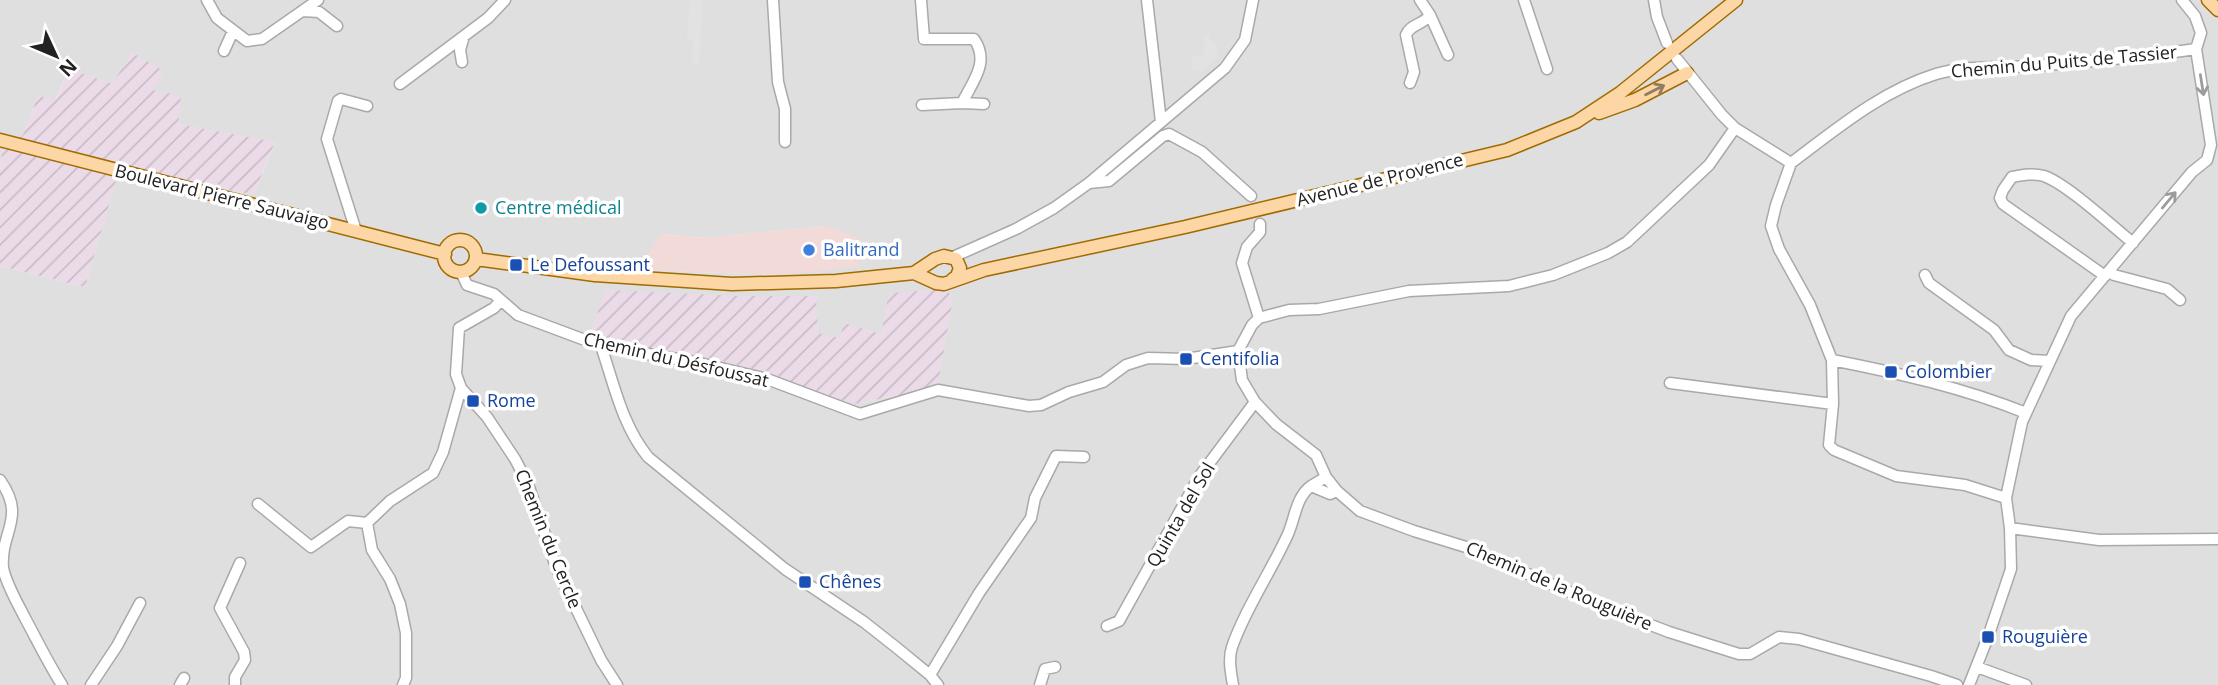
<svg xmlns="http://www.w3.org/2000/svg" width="2218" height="685" font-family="'Open Sans',sans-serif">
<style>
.residential{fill:#e0dfdf;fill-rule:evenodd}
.commercial{fill:#f2dad9}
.industrial{fill:url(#industrial-furrows)}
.parking{fill:#e2e2e2}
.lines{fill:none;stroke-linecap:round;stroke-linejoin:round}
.minor-casing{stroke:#a9a9a9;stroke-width:13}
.major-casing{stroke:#a06b00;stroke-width:15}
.minor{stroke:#fff;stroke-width:10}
.major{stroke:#fcd6a4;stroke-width:12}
.oneway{stroke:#9c9c9c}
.oneway2{stroke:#8f7c63}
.culture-dot{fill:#0f9aa8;stroke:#fff;stroke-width:2.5}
.shop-dot{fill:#3f7fe0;stroke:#fff;stroke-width:2.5}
.transit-dot{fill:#1a4fb4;stroke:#fff;stroke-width:2.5}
.labels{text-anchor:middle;stroke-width:7;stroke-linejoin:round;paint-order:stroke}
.street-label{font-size:18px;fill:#222;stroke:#fff}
.culture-label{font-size:18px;fill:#0d838f;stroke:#fff;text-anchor:start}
.shop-label{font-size:18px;fill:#366cbe;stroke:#fff;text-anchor:start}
.transit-label{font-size:18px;fill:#164399;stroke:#fff;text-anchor:start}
</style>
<defs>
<pattern id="industrial-furrows" width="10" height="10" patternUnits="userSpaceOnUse" patternTransform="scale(1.75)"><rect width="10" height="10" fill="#ebdbe8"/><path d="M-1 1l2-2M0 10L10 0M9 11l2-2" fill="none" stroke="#c9bcc7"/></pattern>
</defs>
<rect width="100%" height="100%" fill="#f2efe9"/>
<!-- residential -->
<path class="residential" d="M0 0H2218V685H0V266L85 287 117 176 254 194 275 143 178 124 113 84 69 69 55 100 38 96 23 135 2 151 0 170ZM824 226 779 275 641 270 661 234 706 238ZM739 296H815L818 334 840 338 845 324 881 334 938 384 905 394 850 405 760 371 710 358Z"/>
<!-- commercial -->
<path class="commercial" d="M824 226 857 237 858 267 779 275 640 270 660 234 706 238Z"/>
<!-- industrial -->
<path class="industrial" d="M131 52 164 71 152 90 181 96 178 124 275 142 254 194 117 177 85 287 0 266V170L2 151 23 135 38 96 56 99 69 69 113 84Z
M946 289 953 298 938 384 905 394 850 405 760 371 710 358 624 344 590 334 606 290 739 296H816L818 333 840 338 844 323 881 334 889 293Z"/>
<!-- parking -->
<path class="parking" d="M690 0H703L699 64 692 63 693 41 687 40Z
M1205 35H1209V39L1217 44V57L1202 72 1192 69 1191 56 1204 55Z"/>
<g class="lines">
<!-- minor casing -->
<g class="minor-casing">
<path id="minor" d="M207 0 217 18 247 41 262 39 318 0
M773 0 778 82 785 109V142
M921 0 924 39H974C990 62 973 81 962 103L922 105
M1147 0 1161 122
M1420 0 1430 15 1448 55
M1524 0 1547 69
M1654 0 1657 17 1667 43
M2182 0 2195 16 2201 33 2196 49 2211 145 2207 160
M303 11 319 12 337 26
M224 51 233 31
M1677 59 1722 115 1735 128 1791 163
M462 62 460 50 464 36
M1410 83 1414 72 1406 35C1410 24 1423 25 1430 15
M400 84 488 18 505 0
M962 103 984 104
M1791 163 1776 205 1771 226 1779 249 1810 305 1832 360 1833 404 1829 445 1834 450 1896 476 1965 485 2006 498
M1791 163C1835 130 1881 91 1936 74 1966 65 2000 68 2031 66 2087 62 2141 57 2196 49
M1089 183 1109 181 1163 136 1169 134 1202 152 1251 196
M356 231 327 139 338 101 341 99 367 106
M953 257 1016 229 1054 208 1089 183 1225 68 1245 40 1253 0
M2109 271 2114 275 2167 289 2180 300
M461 272 467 285 494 294 518 315 601 346 695 362 767 379 860 414 938 390 1029 406 1041 405 1069 392 1103 382 1126 365 1148 358 1186 359 1238 351 1252 325 1259 318 1289 310 1319 309 1409 291 1509 286 1553 275 1608 253 1627 242 1709 165 1735 128
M1925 275 1929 283 1994 330 2009 350 2031 360 2050 361
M2105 276 2003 204 2000 198 2003 190 2012 177C2023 175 2033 173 2044 176 2067 184 2112 226 2133 243
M501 300 494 308 459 328 456 374 461 388 487 417 515 459 528 484 556 567 601 660 617 685
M1259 318 1242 263 1247 247 1260 232V224
M601 346C614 384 622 425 648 457L785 569 864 622 897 648 930 675 938 685
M1238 351 1242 380 1255 402 1276 424 1316 455 1326 477 1337 491 1360 511 1414 531 1466 547 1604 607 1669 632 1723 649 1739 654H1750L1779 637 1799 639 1931 676 1957 685
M1832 360C1898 373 1964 388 2026 413
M1670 383 1833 404
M1326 477 1311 486 1330 494 1337 491
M0 480C27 518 0 531 3 568 7 586 17 602 25 618 37 640 48 663 62 685
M258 504 311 547 348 521 367 523
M2010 528 2099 540 2218 539
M1107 626 1119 621 1199 477 1255 402
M1977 667 2026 685
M930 675 979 593 1031 518 1035 498 1056 456 1084 457
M91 685 117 646 140 603
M180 685 184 678
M235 685V677L245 660 244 652 220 608 240 563
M403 685 406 678V633L400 604 390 579 372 550 367 523 390 501 433 473 443 452 461 388
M1040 685 1045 669 1055 667
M1233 685C1231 673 1228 659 1232 647 1246 607 1271 572 1288 534 1295 518 1296 497 1311 486
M1969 685 1988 637 2011 569 2010 528 2006 498 2022 422 2071 316 2192 172 2207 160"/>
</g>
<!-- major casing -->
<g class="major-casing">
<path id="major" d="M2208 0 2218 10
M1599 113 1635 100 1687 73
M0 140 445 254
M444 256a16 16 0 1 1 32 0a16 16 0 1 1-32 0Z
M476 259 595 275 732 284 836 281 914 273 935 259 944 256 956 259 960 268 957 276 952 280
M914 273 936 283 944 284 984 270 1185 227 1507 150 1576 122 1620 93 1736 0"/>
</g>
<!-- minor -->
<use href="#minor" class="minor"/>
<!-- major -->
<use href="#major" class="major"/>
</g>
<!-- one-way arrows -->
<defs><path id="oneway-shaft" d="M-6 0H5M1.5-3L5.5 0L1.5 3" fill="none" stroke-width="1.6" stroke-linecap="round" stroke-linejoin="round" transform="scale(1.75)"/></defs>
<g class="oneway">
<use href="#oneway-shaft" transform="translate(2202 85) rotate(81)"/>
<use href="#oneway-shaft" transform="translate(2169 200) rotate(-50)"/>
</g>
<use class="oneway2" href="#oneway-shaft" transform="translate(1655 90) rotate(-27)"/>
<!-- markers -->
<circle class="culture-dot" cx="481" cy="208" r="7"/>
<circle class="shop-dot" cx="809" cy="250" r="7"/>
<g class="transit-dot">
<rect x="509" y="258" width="14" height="14" rx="3.5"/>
<rect x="1179" y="352" width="14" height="14" rx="3.5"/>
<rect x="1884" y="365" width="14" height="14" rx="3.5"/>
<rect x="466" y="394" width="14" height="14" rx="3.5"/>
<rect x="798" y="575" width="14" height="14" rx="3.5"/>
<rect x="1981" y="630" width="14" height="14" rx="3.5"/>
</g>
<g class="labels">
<!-- street labels -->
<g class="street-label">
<text transform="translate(2064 62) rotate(-5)" y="6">Chemin du Puits de Tassier</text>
<text transform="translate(1380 180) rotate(-14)" y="6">Avenue de Provence</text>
<text transform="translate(222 197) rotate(14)" y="6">Boulevard Pierre Sauvaigo</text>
<text transform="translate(676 360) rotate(13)" y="6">Chemin du Désfoussat</text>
<text transform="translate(1181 515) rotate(-60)" y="6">Quinta del Sol</text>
<text transform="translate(548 539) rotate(68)" y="6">Chemin du Cercle</text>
<text transform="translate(1559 586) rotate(23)" y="6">Chemin de la Rouguière</text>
</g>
<!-- culture labels -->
<g class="culture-label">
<text x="495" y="214">Centre médical</text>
</g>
<!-- shop labels -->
<g class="shop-label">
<text x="823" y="256">Balitrand</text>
</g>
<!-- transit labels -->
<g class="transit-label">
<text x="530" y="271">Le Defoussant</text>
<text x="1200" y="365">Centifolia</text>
<text x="1905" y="378">Colombier</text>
<text x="487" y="407">Rome</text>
<text x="819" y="588">Chênes</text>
<text x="2002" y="643">Rouguière</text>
</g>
</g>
<!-- north arrow -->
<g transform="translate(56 56) rotate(134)" stroke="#ffffff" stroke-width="5" paint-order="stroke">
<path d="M0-5L12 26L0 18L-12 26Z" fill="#222222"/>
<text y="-10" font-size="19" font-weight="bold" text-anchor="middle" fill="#222222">N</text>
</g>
</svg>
